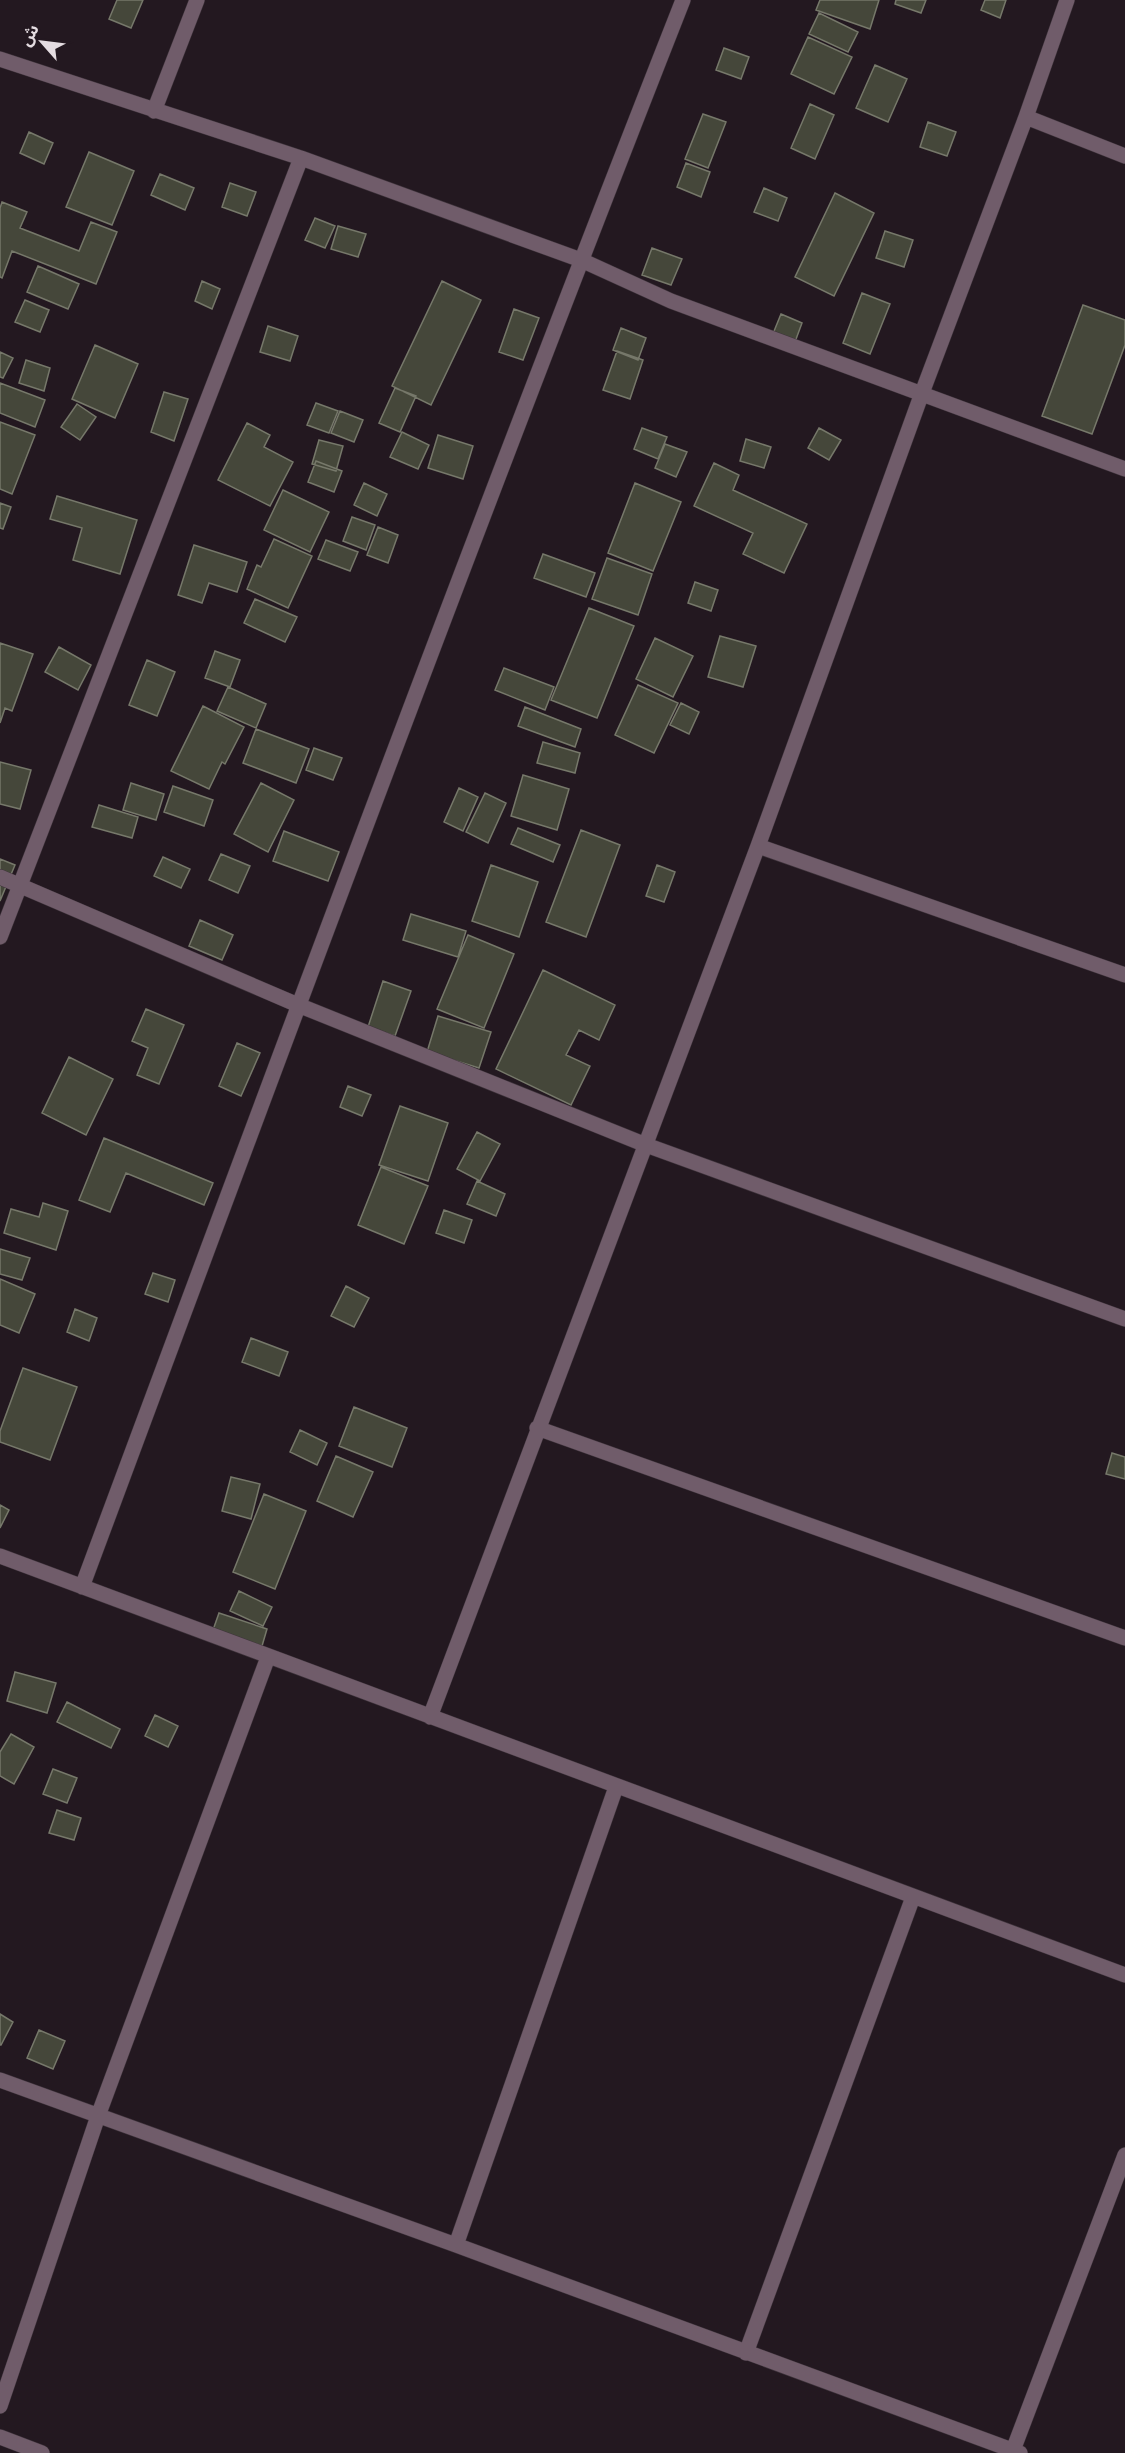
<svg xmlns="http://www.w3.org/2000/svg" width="1125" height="2453" font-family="Literata,'Noto Sans Arabic',serif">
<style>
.building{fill:#45473a;stroke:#76786a;stroke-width:1.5}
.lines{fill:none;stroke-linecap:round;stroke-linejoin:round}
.minor-casing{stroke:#3e333b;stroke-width:16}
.minor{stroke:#705c6a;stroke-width:15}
</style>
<rect width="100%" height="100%" fill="#231820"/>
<!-- building -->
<path class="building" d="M117 0H143L131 28 109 19Z
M820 0H879L870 29 816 10Z
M896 0H926L921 13 895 4Z
M985 0H1006L1000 18 981 10Z
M819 13 858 32 848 52 809 34Z
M808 37 852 57 834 94 791 74Z
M724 48 749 57 741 79 716 70Z
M875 65 907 79 888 122 856 108Z
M810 104 834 115 815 159 791 148Z
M703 114 726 122 708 168 685 159Z
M928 122 956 132 947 156 920 147Z
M29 132 53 143 44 164 20 153Z
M89 152 134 171 112 225 66 207Z
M686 163 710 172 701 197 677 187Z
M160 174 194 188 185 210 151 195Z
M230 183 256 192 247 216 222 207Z
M764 188 787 198 778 221 754 212Z
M835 193 874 213 834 296 795 277Z
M2 202 27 212 20 228 79 251 91 222 117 232 96 284 12 251 2 278 0 277V208Z
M315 218 335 226 325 248 305 240Z
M338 226 366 234 358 257 331 249Z
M885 231 913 240 904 267 876 258Z
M652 248 682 259 671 285 642 275Z
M38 266 79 284 68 309 27 292Z
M202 281 220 289 212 309 195 301Z
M442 281 481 300 431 405 392 386Z
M862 293 890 304 870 354 843 343Z
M25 300 49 310 40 332 15 322Z
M1083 305 1125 320V345L1092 434 1042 416Z
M514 309 539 318 523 360 499 352Z
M781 314 802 323 792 350 770 341Z
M268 326 298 336 290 361 260 352Z
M621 328 646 338 638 360 613 350Z
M95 345 138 364 115 418 72 399Z
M617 351 643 360 630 399 603 390Z
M0 352 13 358 3 378 0 377Z
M26 360 50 368 44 391 19 383Z
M0 383 45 400 35 427 0 413Z
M395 388 416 396 400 432 379 423Z
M164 392 188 399 174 441 151 432Z
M316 403 338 411 329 433 307 425Z
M77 404 96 417 80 440 61 427Z
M340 411 363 420 354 442 331 433Z
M0 422 35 435 12 494 0 489Z
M247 423 270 435 264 447 293 462 270 506 218 480Z
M642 428 667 437 658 459 634 449Z
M819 428 841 440 829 460 808 448Z
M402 432 429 445 418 469 390 457Z
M438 435 473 446 463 479 428 468Z
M746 439 771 447 764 468 740 461Z
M319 440 343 446 336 471 312 464Z
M665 444 687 452 676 477 655 468Z
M316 461 342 471 334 492 308 482Z
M714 463 739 475 733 490 807 524 784 573 743 554 753 533 694 506Z
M364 483 387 494 377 516 354 505Z
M635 483 681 502 653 571 608 553Z
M283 490 329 512 310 552 264 530Z
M57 496 137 520 120 574 73 560 82 528 50 519Z
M0 503 11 507 3 529 0 528Z
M352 517 375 525 366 550 343 541Z
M378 527 398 535 388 563 367 555Z
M274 539 312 556 288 608 247 589 257 565 261 567Z
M326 540 358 552 350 571 318 559Z
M194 545 247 562 237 592 209 583 202 603 178 595Z
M543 554 595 573 586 597 534 578Z
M607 558 652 574 638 615 592 599Z
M695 582 718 590 711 611 688 603Z
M255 599 297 617 285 642 244 623Z
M589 608 634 626 597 718 551 700Z
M720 636 756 646 743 687 708 677Z
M655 638 693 656 673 697 636 679Z
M0 643 33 654 12 711 5 708 0 723Z
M59 647 91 665 78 690 45 672Z
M215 651 240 660 230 687 205 678Z
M147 660 175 672 157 716 129 705Z
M504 668 554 687 545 710 495 690Z
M638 685 678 703 654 753 615 735Z
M228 687 266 704 256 728 217 711Z
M681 703 699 712 689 734 670 725Z
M203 706 244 727 225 764 222 762 209 789 171 771Z
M525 707 581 729 575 747 518 726Z
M256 729 309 749 296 783 243 763Z
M543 742 580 753 575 773 537 763Z
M314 748 342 758 333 780 306 770Z
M0 762 31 770 20 809 0 804Z
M523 775 569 789 557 830 511 816Z
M131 783 164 794 156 820 123 810Z
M261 783 294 800 268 852 234 834Z
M173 786 213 800 204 826 164 812Z
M459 788 478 797 463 831 444 822Z
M485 793 506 803 488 843 466 832Z
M99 805 138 817 132 838 92 827Z
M518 828 560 845 553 862 511 844Z
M581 830 620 845 586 937 546 922Z
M284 831 339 852 328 881 273 861Z
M221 854 250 866 238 893 209 880Z
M163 857 190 869 181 888 154 876Z
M0 859 15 865 0 901Z
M491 865 538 882 519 937 472 921Z
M657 865 675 872 664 902 646 896Z
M411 914 466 931 458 957 403 940Z
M200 920 233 935 222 960 189 946Z
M468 935 514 954 484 1028 437 1009Z
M543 970 615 1005 599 1040 579 1030 566 1055 590 1066 571 1105 496 1069Z
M383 981 411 991 395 1036 368 1027Z
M146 1009 184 1025 159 1084 137 1075 148 1048 132 1041Z
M438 1016 491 1032 479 1068 427 1052Z
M237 1043 260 1053 241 1096 219 1086Z
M69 1057 113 1079 86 1135 42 1113Z
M348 1086 371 1095 362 1116 340 1107Z
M400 1106 448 1123 428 1181 379 1165Z
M477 1132 500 1144 480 1181 457 1169Z
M104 1138 213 1183 204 1205 126 1173 110 1212 79 1200Z
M381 1167 428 1186 404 1244 358 1225Z
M477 1181 505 1194 496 1216 467 1204Z
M43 1203 68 1211 56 1250 4 1233 11 1209 39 1217Z
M444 1210 472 1220 464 1243 436 1233Z
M0 1249 30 1258 22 1280 0 1274Z
M153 1273 175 1280 168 1302 145 1294Z
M0 1279 35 1294 19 1333 0 1325Z
M346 1286 369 1298 354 1327 331 1316Z
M75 1309 97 1318 89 1341 67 1332Z
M251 1338 288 1352 279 1376 242 1362Z
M23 1368 77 1387 50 1460 0 1442V1431Z
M354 1407 407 1428 392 1467 339 1446Z
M300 1430 327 1443 317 1465 290 1452Z
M1112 1453 1125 1457V1479L1106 1474Z
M336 1456 373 1472 353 1517 317 1501Z
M231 1477 260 1484 251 1519 222 1511Z
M264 1494 306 1511 275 1589 233 1572Z
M0 1505 9 1510 0 1528Z
M239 1591 272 1607 263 1626 230 1611Z
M219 1613 267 1629 262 1646 213 1630Z
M15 1672 56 1683 47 1713 7 1701Z
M67 1702 120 1729 111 1748 57 1722Z
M155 1715 178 1726 168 1747 145 1736Z
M11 1734 34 1747 14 1784 0 1776V1752Z
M53 1769 77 1778 67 1803 43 1794Z
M57 1810 81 1818 74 1840 49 1833Z
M0 2014 13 2022 1 2045H0Z
M39 2030 65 2041 53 2069 27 2058Z"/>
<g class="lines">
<!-- minor casing -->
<g class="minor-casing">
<path id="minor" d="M0 59 301 158 581 260 671 301 1125 469
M154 111 197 0
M1026 117 1125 156
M758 846 1125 975
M0 877 298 1005 646 1145 1125 1319
M0 937 301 158
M537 1428 1125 1638
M0 1556 1125 1975
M82 1587C279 1057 476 526 683 0
M430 1717 758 846 922 393 1026 117 1067 0
M0 2080 456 2245 1020 2453
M456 2245 616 1787
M746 2353 913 1897
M0 2406 98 2116 268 1657
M0 2437 42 2453
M1012 2453 1125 2155"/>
</g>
<!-- minor -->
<use href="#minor" class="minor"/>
</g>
<!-- north arrow -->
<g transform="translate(42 42) rotate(298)" stroke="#231820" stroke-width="4.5" paint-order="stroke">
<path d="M0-4.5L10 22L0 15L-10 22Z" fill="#e4dce1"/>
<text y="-9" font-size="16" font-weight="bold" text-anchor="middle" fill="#e4dce1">ش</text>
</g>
</svg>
